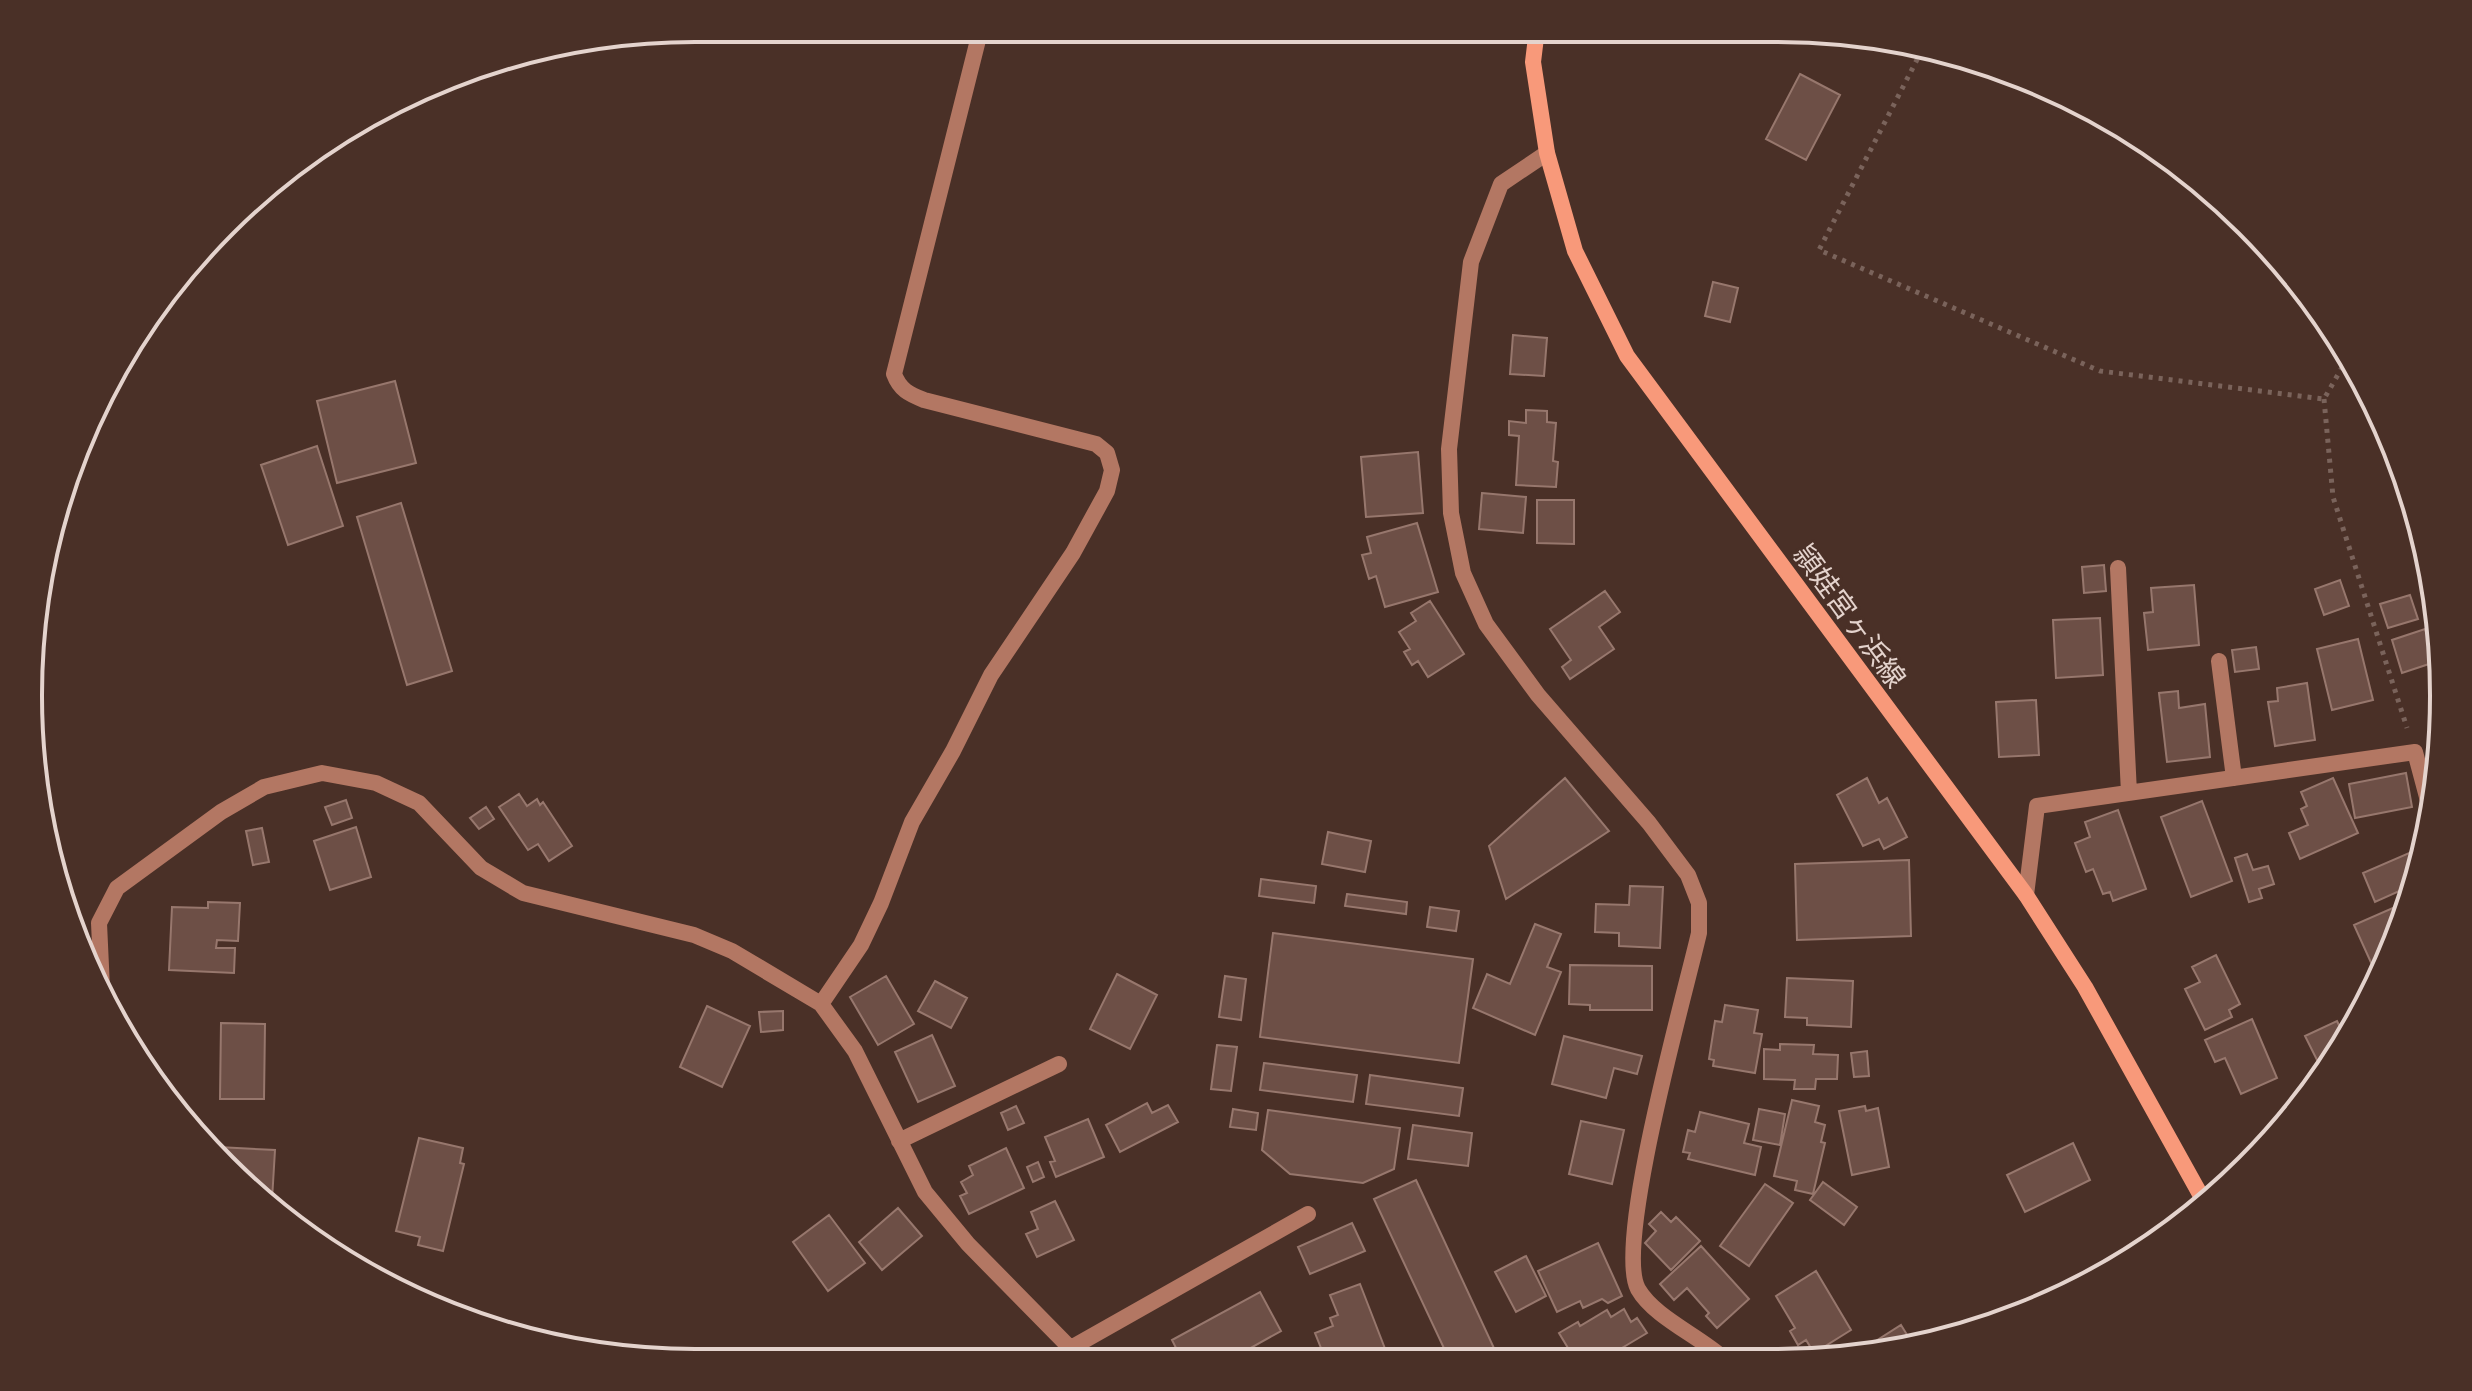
<svg xmlns="http://www.w3.org/2000/svg" width="2472" height="1391" font-family="'Source Serif 4','Noto Sans JP',serif">
<style>
.building{fill:#6d4f46;stroke:#97776d;stroke-width:2}
.lines{fill:none;stroke-linecap:round;stroke-linejoin:round}
.path{stroke:#7a635b;stroke-width:5;stroke-dasharray:4 6;stroke-linecap:butt}
.street{stroke:#b37763;stroke-width:16}
.secondary{stroke:#f8997a;stroke-width:16}
.labels{text-anchor:middle;stroke-width:6;stroke-linejoin:round;paint-order:stroke}
.street-label{font-size:28px;fill:#e4d3cd;stroke:#4a3027}
.rim{fill:none;stroke:#e4d3cd;stroke-width:4}
</style>
<rect width="100%" height="100%" fill="#4a3027"/>
<!-- building -->
<path class="building" d="M1800 74 1840 95 1806 160 1766 139Z
M1713 282 1738 288 1730 322 1705 316Z
M1513 335 1547 338 1544 376 1510 374Z
M395 381 416 463 337 483 317 401Z
M1526 410 1547 411V422L1556 423 1553 461 1558 462 1556 487 1516 485 1519 436 1509 435V421L1526 423Z
M317 446 343 526 288 545 261 465Z
M1418 452 1423 513 1366 517 1361 457Z
M1482 493 1526 497 1523 533 1479 529Z
M1537 500H1574V544L1537 543Z
M401 503 452 671 407 685 357 517Z
M1417 523 1438 592 1385 607 1376 576 1369 579 1362 555 1371 553 1367 537Z
M2104 565 2106 591 2084 593 2082 567Z
M2340 580 2349 606 2324 615 2315 589Z
M2194 585 2199 645 2148 650 2144 613 2153 612 2151 588Z
M1605 591 1620 612 1599 627 1614 649 1570 679 1562 667 1571 660 1550 629Z
M2410 595 2418 619 2388 628 2380 604Z
M1430 601 1464 654 1428 677 1418 661 1412 665 1404 652 1410 649 1399 632 1416 621 1411 613Z
M2100 618 2103 675 2056 678 2053 620Z
M2425 629 2435 662 2402 673 2392 640Z
M2358 639 2373 700 2332 710 2317 649Z
M2256 647 2259 669 2235 672 2232 650Z
M2307 683 2315 740 2275 746 2268 702 2278 701 2277 688Z
M2178 691 2179 708 2205 704 2210 757 2167 762 2159 693Z
M2036 700 2039 755 1999 757 1996 702Z
M2406 773 2412 807 2355 818 2349 784Z
M1565 778 1609 831 1506 899 1489 846Z
M1867 778 1879 803 1887 798 1907 837 1884 849 1879 839 1863 846 1837 795Z
M2333 778 2358 833 2300 859 2289 833 2308 825 2301 809 2307 806 2301 792Z
M519 794 527 806 537 799 540 805 543 802 572 846 549 861 538 844 528 850 499 807Z
M346 800 352 818 332 825 325 807Z
M2202 801 2232 881 2191 897 2161 817Z
M486 807 494 819 479 829 470 818Z
M2118 810 2146 889 2113 901 2110 892 2103 894 2093 869 2086 872 2075 843 2090 837 2085 822Z
M356 827 371 877 330 890 314 841Z
M262 828 269 862 253 865 246 831Z
M1328 832 1371 841 1365 872 1322 864Z
M2416 850 2420 861 2415 884 2375 902 2363 873Z
M2247 854 2253 870 2268 866 2274 884 2259 889 2262 898 2249 902 2235 858Z
M1909 860 1911 936 1797 940 1795 864Z
M1261 879 1316 886 1314 903 1259 896Z
M1630 886 1663 887 1660 948 1619 946V933L1595 932 1596 904 1629 905Z
M1347 894 1407 902 1406 914 1345 906Z
M2411 900 2408 910 2378 978 2354 925Z
M208 902 240 903 238 941 217 940 216 948H235L234 973 169 970 172 907 208 908Z
M1430 907 1459 911 1456 931 1427 927Z
M1535 924 1561 934 1547 967 1561 972 1535 1035 1473 1008 1487 974 1510 984Z
M1273 933 1473 959 1459 1063 1260 1037Z
M2216 955 2240 1004 2229 1010 2232 1017 2205 1030 2185 989 2200 982 2192 967Z
M1570 965 1652 966V1010H1590V1005L1569 1004Z
M1117 974 1157 995 1130 1049 1090 1029Z
M886 976 914 1024 878 1045 850 997Z
M1225 976 1246 979 1241 1020 1219 1017Z
M1787 978 1853 981 1851 1027 1807 1025V1018L1785 1017Z
M2377 979 2370 996 2365 985Z
M935 981 967 998 951 1028 918 1011Z
M1725 1005 1758 1010 1754 1033 1762 1034 1755 1073 1713 1066 1714 1060 1709 1059 1715 1021 1722 1022Z
M707 1006 750 1026 722 1087 680 1067Z
M783 1011V1030L761 1032 759 1012Z
M2252 1019 2277 1078 2241 1094 2225 1058 2215 1062 2205 1040Z
M2337 1021 2346 1040 2334 1057 2319 1064 2305 1036Z
M221 1023 265 1024 264 1099H220Z
M932 1035 955 1086 918 1102 895 1052Z
M1564 1036 1642 1056 1637 1074 1614 1068 1606 1098 1552 1084Z
M1780 1044 1814 1045 1813 1054 1838 1055 1837 1079H1816L1815 1089H1794L1795 1080 1764 1079V1049L1780 1050Z
M1217 1045 1237 1047 1231 1091 1211 1089Z
M1867 1051 1869 1076 1854 1077 1851 1053Z
M1264 1063 1357 1075 1353 1102 1260 1090Z
M1370 1075 1463 1088 1459 1116 1366 1104Z
M1792 1100 1819 1106 1815 1122 1825 1125 1821 1142 1825 1143 1813 1194 1795 1190 1797 1181 1774 1176Z
M1147 1103 1152 1113 1168 1105 1178 1122 1120 1152 1106 1125Z
M1016 1106 1024 1123 1008 1130 1001 1113Z
M1865 1106 1866 1111 1878 1108 1889 1167 1852 1175 1839 1111Z
M1233 1109 1258 1113 1256 1130 1230 1127Z
M1759 1109 1785 1114 1780 1145 1753 1140Z
M1268 1110 1400 1128 1394 1169 1363 1183 1290 1174 1262 1150Z
M1700 1112 1749 1124 1744 1143 1761 1147 1755 1175 1688 1159 1690 1153 1683 1152 1688 1130 1695 1132Z
M1088 1119 1104 1157 1056 1177 1050 1162 1055 1161 1045 1137Z
M1581 1121 1624 1130 1612 1184 1569 1174Z
M1413 1125 1472 1133 1468 1166 1408 1159Z
M419 1138 463 1148 460 1163 464 1164 443 1251 418 1245 420 1237 396 1231Z
M2073 1143 2090 1180 2025 1212 2007 1175Z
M218 1147 275 1150 272 1200 218 1155Z
M1006 1148 1024 1188 969 1214 960 1196 967 1193 961 1182 973 1175 969 1166Z
M1038 1162 1044 1177 1033 1182 1027 1167Z
M1416 1180 1499 1359H1449L1374 1199Z
M1823 1182 1857 1207 1844 1225 1810 1200Z
M1765 1184 1793 1203 1749 1266 1720 1246Z
M1055 1201 1074 1240 1037 1257 1026 1234 1038 1229 1031 1212Z
M898 1208 922 1236 882 1270 859 1242Z
M1661 1212 1671 1222 1676 1217 1700 1241 1671 1270 1645 1243 1656 1231 1649 1224Z
M829 1215 865 1263 828 1291 793 1242Z
M1352 1223 1365 1251 1310 1274 1298 1247Z
M1598 1243 1622 1296 1608 1303 1602 1299 1583 1308 1580 1301 1557 1312 1538 1271Z
M1701 1246 1749 1299 1717 1328 1706 1316 1709 1313 1687 1288 1674 1300 1660 1284Z
M1526 1256 1546 1296 1516 1312 1495 1272Z
M1816 1271 1851 1330 1814 1353 1806 1340 1798 1345 1790 1331 1795 1328 1776 1296Z
M1360 1284 1389 1359H1338L1334 1349 1323 1353 1315 1333 1333 1326 1330 1318 1338 1315 1330 1295Z
M1260 1292 1281 1331 1229 1360H1182L1172 1340Z
M1624 1309 1631 1322 1637 1318 1647 1333 1605 1358H1574L1559 1333 1578 1322 1580 1326 1607 1310 1611 1317Z
M1901 1325 1914 1346 1863 1357 1860 1351Z"/>
<g class="lines">
<!-- path -->
<path class="path" d="M1922 50 1819 250 2100 371 2324 399 2348 357
M2324 399 2333 497 2407 728"/>
<!-- street -->
<path class="street" d="M1547 153 1501 184 1471 262 1449 449 1451 513 1463 573 1486 624 1538 695 1649 823 1688 875 1699 903V933C1685 994 1614 1244 1638 1289 1654 1317 1699 1336 1723 1358
M2118 568 2129 793
M2219 661 2234 778
M2026 895 2037 806 2415 752 2431 812
M102 988 99 923 117 888 221 812 264 787 322 773 376 783 419 803 481 868 523 893 694 935 732 951 821 1004 855 1051 925 1192 968 1244 1082 1360
M821 1004 861 945 881 903 912 822 953 751 991 675 1073 553 1107 491 1112 470 1107 453 1096 444 924 400C909 394 900 390 894 374L981 28
M899 1141 1059 1064
M1071 1348 1308 1214"/>
<!-- secondary -->
<path class="secondary" d="M1537 29 1533 62 1547 153 1575 251 1627 356 2026 895 2085 987 2205 1203"/>
</g>
<g class="labels">
<!-- street labels -->
<g class="street-label">
<text transform="translate(1850 616) rotate(54)" y="10">頴娃宮ヶ浜線</text>
</g>
</g>
<!-- crop -->
<path d="M0 0H2472V1391H0ZM695 42H1777A653 653 0 0 1 2430 695V696A653 653 0 0 1 1777 1349H695A653 653 0 0 1 42 696V695A653 653 0 0 1 695 42Z" fill="#4a3027" fill-rule="evenodd"/>
<path class="rim" d="M695 42H1777A653 653 0 0 1 2430 695V696A653 653 0 0 1 1777 1349H695A653 653 0 0 1 42 696V695A653 653 0 0 1 695 42Z"/>
</svg>
